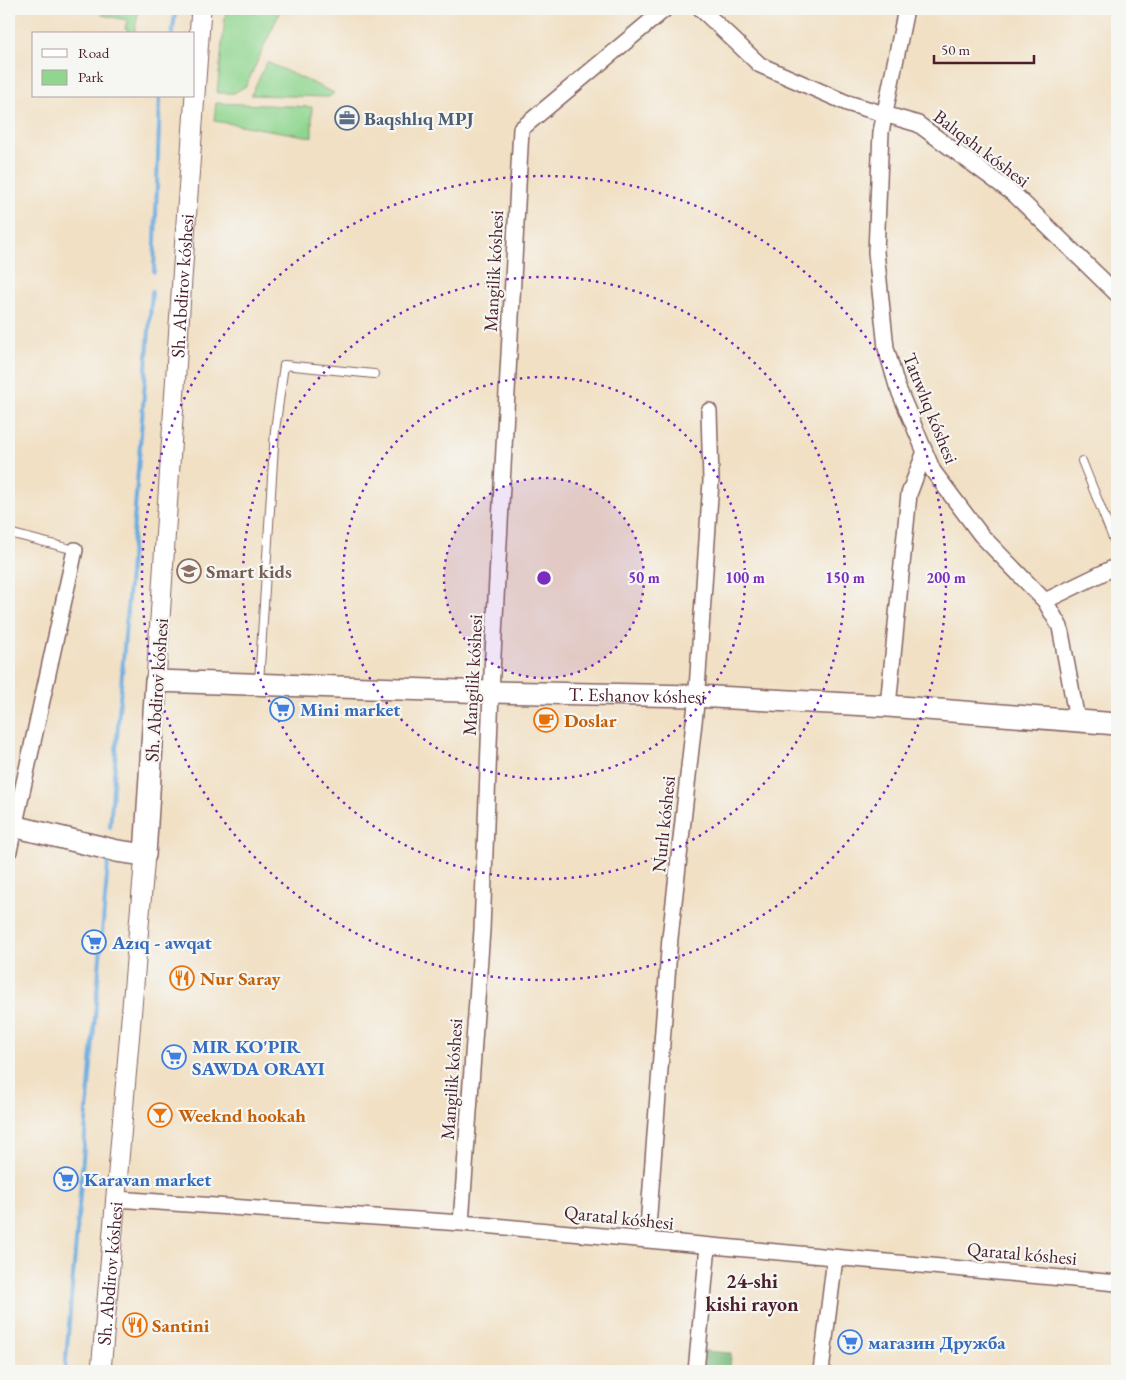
<svg xmlns="http://www.w3.org/2000/svg" width="1126" height="1380" font-family="'EB Garamond',serif">
<style>
.green{fill:#90d690;stroke:#6d7a5e}
.forest{fill:#74b77a;stroke:#5f6b52}
.lines{fill:none;stroke-linecap:round;stroke-linejoin:round}
.stream{stroke:#6bacdf;stroke-width:4}
.service-casing{stroke:#846361;stroke-width:10}
.minor-casing{stroke:#846361;stroke-width:18}
.tertiary-casing{stroke:#846361;stroke-width:21}
.secondary-casing{stroke:#846361;stroke-width:24}
.service{stroke:#fff;stroke-width:8}
.minor{stroke:#fff;stroke-width:15}
.tertiary{stroke:#fff;stroke-width:19}
.secondary{stroke:#fff;stroke-width:21}
.ring{fill:none;stroke:#7b2cbf;stroke-width:2.5;stroke-dasharray:2.5 5}
.labels{text-anchor:middle;stroke-width:4.5;stroke-linejoin:round;paint-order:stroke}
.service-label{font-size:19px;font-weight:bold;fill:#4e5e75;stroke:#f6f6f2;text-anchor:start}
.street-label{font-size:19px;fill:#4a1f2b;stroke:#f6f6f2}
.education-label{font-size:19px;font-weight:bold;fill:#785e54;stroke:#f6f6f2;text-anchor:start}
.shop-label{font-size:19px;font-weight:bold;fill:#366cbe;stroke:#f6f6f2;text-anchor:start}
.food-label{font-size:19px;font-weight:bold;fill:#c56008;stroke:#f6f6f2;text-anchor:start}
.neighbourhood-label{font-size:20px;font-weight:bold;fill:#4a1f2b;stroke:#f6f6f2}
.centre{fill:#7b2cbf;stroke:#f6f6f2;stroke-width:2.5}
.ring-label{font-size:15px;text-anchor:middle;font-weight:bold;fill:#7b2cbf;stroke:#f6f6f2;stroke-width:4.5;stroke-linejoin:round;paint-order:stroke}
</style>
<rect width="100%" height="100%" fill="#f6f6f2"/>
<filter id="ink" filterUnits="userSpaceOnUse"><feTurbulence type="fractalNoise" baseFrequency=".02" numOctaves="2"/><feDisplacementMap in="SourceGraphic" scale="10" xChannelSelector="R" yChannelSelector="G"/><feConvolveMatrix kernelMatrix="1 2 1 2 8 2 1 2 1" color-interpolation-filters="sRGB"/></filter>
<filter id="wash" filterUnits="userSpaceOnUse"><feTurbulence type="fractalNoise" baseFrequency=".0096" numOctaves="4" result="noise"/><feDisplacementMap in="SourceGraphic" scale="20" xChannelSelector="R" yChannelSelector="G"/><feGaussianBlur stdDeviation="1.12" result="paint"/><feColorMatrix in="noise" values="0 0 0 0 0 0 0 0 0 0 0 0 0 0 0 0 0 1.4 0 .05"/><feComposite in="paint" operator="in"/></filter>
<g filter="url(#wash)">
<rect width="100%" height="100%" fill="#f1e0c4"/>
<!-- green -->
<path class="green" d="M103 9H139L134 34H127L128 29H125L127 20 102 15Z
M226 9H281L246 86 234 93H217Z
M267 62 334 93 329 97 251 95Z
M216 103 312 107V137L214 121Z"/>
<!-- forest -->
<path class="forest" d="M704 1351 731 1353 730 1371H702Z"/>
<g class="lines">
<!-- stream -->
<path class="stream" d="M172 34 176 9
M154 272 160 96
M110 827 152 292
M65 1371 108 863"/>
</g>
</g>
<g filter="url(#ink)">
<g class="lines">
<!-- service casing -->
<g class="service-casing">
<path id="service" d="M1082 461 1117 548
M9 533 75 550
M259 683 275 430 284 365 374 374"/>
</g>
<!-- minor casing -->
<g class="minor-casing">
<path id="minor" d="M701 9 760 65 847 103 918 124 1015 195 1117 294
M906 9 881 132 876 252 886 348 897 386 933 471 981 535 1045 601 1060 627 1077 720
M1045 601 1117 566
M888 706 909 494 924 454
M9 851 75 550
M116 1199 461 1223 1117 1283
M461 1223 482 930 491 692 521 129 665 9
M647 1240 670 938 696 704 711 481 709 411
M696 1371 708 1246
M821 1371 835 1258"/>
</g>
<!-- tertiary casing -->
<g class="tertiary-casing">
<g id="tertiary">
<path id="s1" d="M156 681 182 279 201 9"/>
<path id="s2" d="M101 1371 145 855"/>
</g>
</g>
<!-- secondary casing -->
<g class="secondary-casing">
<g id="secondary">
<path id="s3" d="M9 825 117 851 145 855 156 681 491 692 695 696 888 706 1117 724"/>
</g>
</g>
<!-- service -->
<use href="#service" class="service"/>
<!-- minor -->
<use href="#minor" class="minor"/>
<!-- tertiary -->
<use href="#tertiary" class="tertiary"/>
<!-- secondary -->
<use href="#secondary" class="secondary"/>
</g>
</g>
<!-- distance rings -->
<circle cx="544" cy="578" r="100" fill="#7b2cbf" fill-opacity=".12"/>
<g class="ring">
<circle cx="544" cy="578" r="100"/>
<circle cx="544" cy="578" r="201"/>
<circle cx="544" cy="578" r="301"/>
<circle cx="544" cy="578" r="402"/>
</g>
<!-- icons -->
<defs>
<g id="office-ring" transform="scale(1.25)"><circle r="9.5" fill="#f6f6f2" stroke="#5c6f8a" stroke-width="1.5"/><path d="M-6-3h4V-5.5h4V-3h4V5H-6ZM-1-4.5V-3h2v-1.5ZM-6 0V1H6V0Z" fill="#5c6f8a"/></g>
<g id="school-ring" transform="scale(1.25)"><circle r="9.5" fill="#f6f6f2" stroke="#8d6e63" stroke-width="1.5"/><path d="M0-5L7-2L0 1L-7-2ZM-4 1L0 2.5L4 1V4Q0 6-4 4Z" fill="#8d6e63"/></g>
<g id="supermarket-ring" transform="scale(1.25)"><circle r="9.5" fill="#f6f6f2" stroke="#3f7fe0" stroke-width="1.5"/><path d="M-6-5.5h2.5l.6 2H6L4.5 2H-2.5L-4.4-4H-6ZM-1.5 3.2a1.3 1.3 0 1 0 .1 0ZM3 3.2a1.3 1.3 0 1 0 .1 0Z" fill="#3f7fe0"/></g>
<g id="cafe-ring" transform="scale(1.25)"><circle r="9.5" fill="#f6f6f2" stroke="#e8710a" stroke-width="1.5"/><path d="M-5.5-4.5H6V0H3Q3 3.5 0 3.5H-2.5Q-5.5 3.5-5.5 0ZM3-3.2v2h1.7v-2ZM-6 4.5H4V6H-6Z" fill="#e8710a"/></g>
<g id="restaurant-ring" transform="scale(1.25)"><circle r="9.5" fill="#f6f6f2" stroke="#e8710a" stroke-width="1.5"/><path d="M-5-6h1v4h1v-4h1v4h1v-4h1v5L-1.5 .5V6h-2V.5L-5-1ZM5-6V6H3V1.5H1.5Q1.5-4 5-6Z" fill="#e8710a"/></g>
<g id="bar-ring" transform="scale(1.25)"><circle r="9.5" fill="#f6f6f2" stroke="#e8710a" stroke-width="1.5"/><path d="M-6-5H6L.8 .8V4.5H3.5V6h-7V4.5H-.8V.8Z" fill="#e8710a"/></g>
</defs>
<g fill-rule="evenodd">
<use href="#office-ring" x="347" y="118"/>
<use href="#school-ring" x="189" y="571"/>
<use href="#supermarket-ring" x="282" y="709"/>
<use href="#cafe-ring" x="546" y="720"/>
<use href="#supermarket-ring" x="94" y="942"/>
<use href="#restaurant-ring" x="182" y="978"/>
<use href="#supermarket-ring" x="174" y="1057"/>
<use href="#bar-ring" x="160" y="1115"/>
<use href="#supermarket-ring" x="66" y="1179"/>
<use href="#restaurant-ring" x="135" y="1325"/>
<use href="#supermarket-ring" x="850" y="1342"/>
</g>
<g class="labels">
<!-- service labels -->
<g class="service-label">
<text x="364" y="125">Baqshlıq MPJ</text>
</g>
<!-- street labels -->
<g class="street-label">
<text transform="translate(982 148) rotate(37)" y="7">Balıqshı kóshesi</text>
<text transform="translate(493 271) rotate(-87)" y="7">Mangilik kóshesi</text>
<text dy="7" stroke="none"><textPath href="#s1" startOffset="396">Sh. Abdirov kóshesi</textPath></text>
<text transform="translate(931 408) rotate(68)" y="7">Tatıwlıq kóshesi</text>
<text transform="translate(472 675) rotate(-87)" y="7">Mangilik kóshesi</text>
<text transform="translate(156 690) rotate(-86)" y="7">Sh. Abdirov kóshesi</text>
<text dy="7" stroke="none"><textPath href="#s3" startOffset="795">T. Eshanov kóshesi</textPath></text>
<text transform="translate(663 824) rotate(-84)" y="7">Nurlı kóshesi</text>
<text transform="translate(451 1079) rotate(-86)" y="7">Mangilik kóshesi</text>
<text transform="translate(619 1217) rotate(6)" y="7">Qaratal kóshesi</text>
<text transform="translate(1022 1253) rotate(5)" y="7">Qaratal kóshesi</text>
<text dy="7" stroke="none"><textPath href="#s2" startOffset="98">Sh. Abdirov kóshesi</textPath></text>
</g>
<!-- education labels -->
<g class="education-label">
<text x="206" y="578">Smart kids</text>
</g>
<!-- shop labels -->
<g class="shop-label">
<text x="300" y="716">Mini market</text>
<text x="112" y="949">Azıq - awqat</text>
<text x="192" y="1053">MIR KO'PIR<tspan x="192" dy="22">SAWDA ORAYI</tspan></text>
<text x="84" y="1186">Karavan market</text>
<text x="868" y="1349">магазин Дружба</text>
</g>
<!-- food labels -->
<g class="food-label">
<text x="564" y="727">Doslar</text>
<text x="200" y="985">Nur Saray</text>
<text x="178" y="1122">Weeknd hookah</text>
<text x="152" y="1332">Santini</text>
</g>
<!-- neighbourhood labels -->
<g class="neighbourhood-label">
<text x="752" y="1288">24-shi<tspan x="752" dy="23">kishi rayon</tspan></text>
</g>
</g>
<circle cx="544" cy="578" r="8" class="centre"/>
<g class="ring-label">
<text x="644" y="583">50 m</text>
<text x="745" y="583">100 m</text>
<text x="845" y="583">150 m</text>
<text x="946" y="583">200 m</text>
</g>
<!-- margin -->
<rect width="1126" height="1380" fill="none" stroke="#f6f6f2" stroke-width="30"/>
<!-- legend -->
<rect x="32" y="32" width="162" height="65" fill="#f6f6f2" stroke="#b1a0a2"/>
<rect x="42" y="49" width="25" height="8" fill="#ffffff" stroke="#b1a0a2"/>
<text x="78" y="58" font-size="15" fill="#4a1f2b">Road</text>
<rect x="42" y="70" width="25" height="15" fill="#90d690" stroke="#b1a0a2"/>
<text x="78" y="82" font-size="15" fill="#4a1f2b">Park</text>
<!-- scale -->
<path d="M934 55v8h100v-8" fill="none" stroke="#4a1f2b" stroke-width="2.5"/>
<text x="941" y="55" font-size="15" fill="#4a1f2b" stroke="#f6f6f2" stroke-width="4" paint-order="stroke">50 m</text>
</svg>
